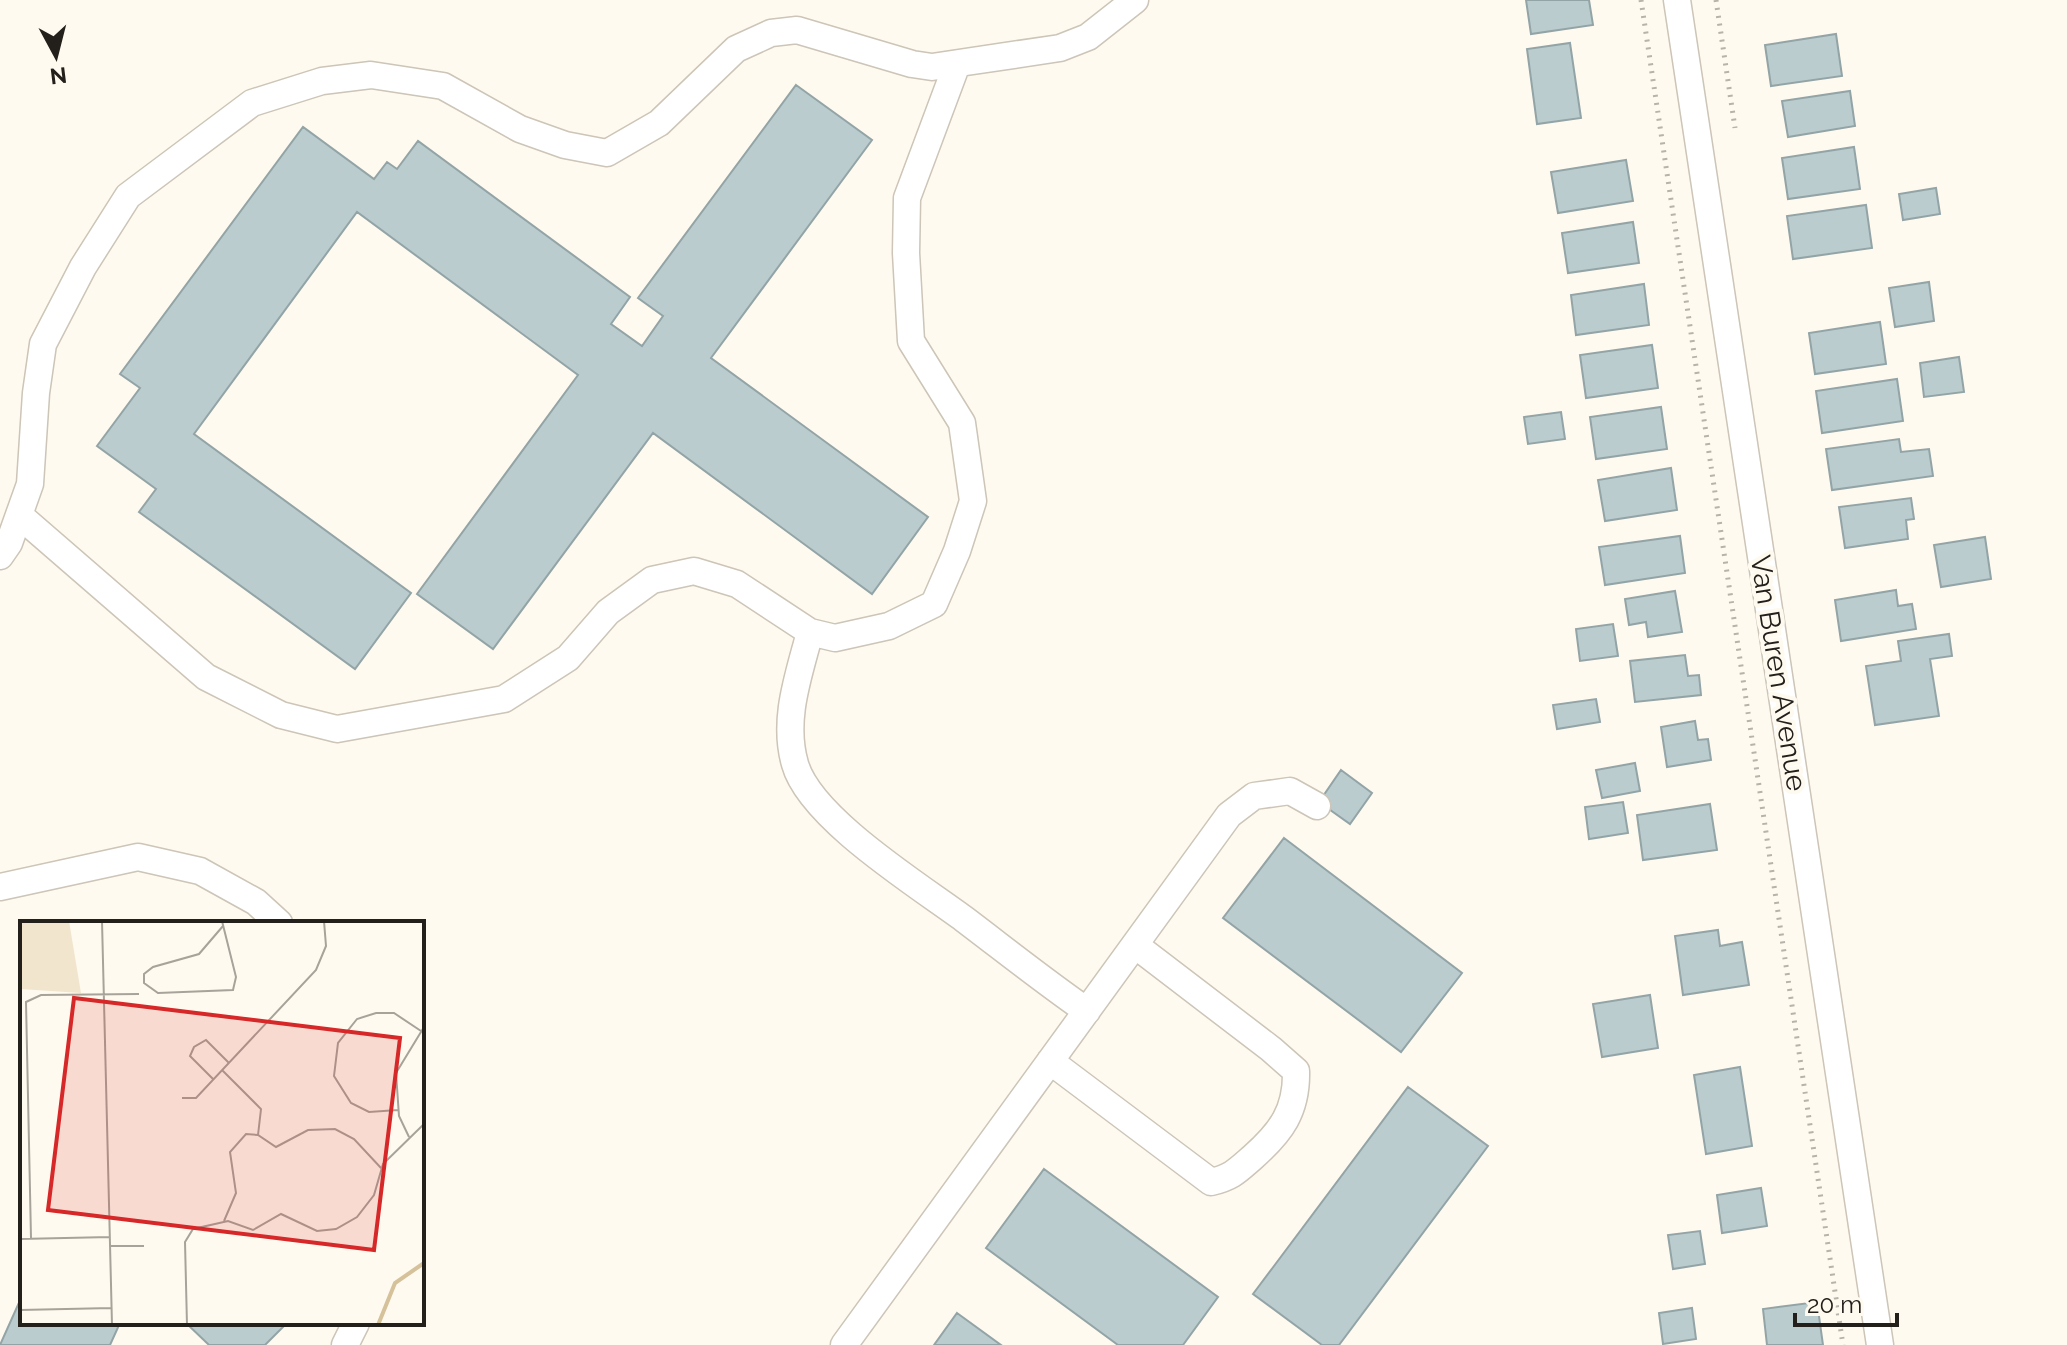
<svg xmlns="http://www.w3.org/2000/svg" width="2067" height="1345" font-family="Raleway,sans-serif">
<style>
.building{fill:#bbcccf;stroke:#93a4a7;stroke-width:2}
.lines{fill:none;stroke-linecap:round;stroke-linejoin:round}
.street-casing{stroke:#ccc5b8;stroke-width:29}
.path{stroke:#b7b3aa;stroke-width:5;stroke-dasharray:2 6;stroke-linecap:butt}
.street{stroke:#fff;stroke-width:26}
.labels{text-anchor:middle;stroke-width:8;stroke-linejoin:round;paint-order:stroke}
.street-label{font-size:28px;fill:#23201b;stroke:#fffaef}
.inset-river{fill:none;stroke:#d5c29a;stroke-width:4}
.inset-road{fill:none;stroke:#a7a39a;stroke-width:2}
.view{fill:#d62828;fill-opacity:0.15;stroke:#d62828;stroke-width:4}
.inset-edge{fill:none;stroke:#23201b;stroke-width:4}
</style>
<rect width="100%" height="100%" fill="#fffaef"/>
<!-- building -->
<path class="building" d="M1526 0H1589L1593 25 1531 34Z
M1836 34 1842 76 1771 86 1765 45Z
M1570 43 1581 118 1537 124 1527 49Z
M796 85 872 140 711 358 928 517 872 594 653 433 493 649 417 594 578 375 357 212 194 434 411 593 355 669 139 512 156 489 97 446 140 388 120 374 303 127 374 179 387 162 397 169 418 141 630 297 611 324 642 346 663 316 638 298Z
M1850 91 1855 126 1788 137 1782 101Z
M1854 147 1860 189 1788 199 1782 158Z
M1626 160 1633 201 1558 213 1551 172Z
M1936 188 1940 214 1903 220 1899 194Z
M1866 205 1872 248 1793 259 1787 216Z
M1633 222 1639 263 1568 273 1562 233Z
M1929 282 1934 321 1895 327 1889 288Z
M1644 284 1649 325 1576 335 1571 295Z
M1880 322 1886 364 1815 374 1809 333Z
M1652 345 1658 388 1586 398 1580 355Z
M1959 357 1964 392 1924 397 1920 363Z
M1897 379 1903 421 1822 433 1816 391Z
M1661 407 1667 449 1596 459 1590 417Z
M1561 412 1565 439 1528 444 1524 417Z
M1899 439 1901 452 1929 449 1933 476 1832 490 1826 449Z
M1671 468 1677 510 1605 521 1598 480Z
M1911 498 1914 519 1906 520 1908 539 1845 548 1839 507Z
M1680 536 1685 573 1605 585 1599 547Z
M1985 537 1991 579 1941 587 1934 545Z
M1896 590 1898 606 1912 604 1916 629 1841 641 1835 600Z
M1675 591 1682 632 1648 637 1646 622 1629 625 1625 599Z
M1613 624 1618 656 1580 661 1576 629Z
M1949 634 1952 656 1930 659 1939 716 1875 725 1866 666 1901 661 1898 641Z
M1685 655 1688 676 1699 675 1701 695 1635 702 1630 661Z
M1596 699 1600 722 1557 729 1553 705Z
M1695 721 1698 740 1708 739 1711 760 1667 767 1661 727Z
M1635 763 1640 791 1602 798 1596 770Z
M1341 770 1372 793 1350 824 1319 802Z
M1623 802 1628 833 1589 839 1585 807Z
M1710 804 1717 850 1643 860 1637 815Z
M1284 838 1462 973 1401 1052 1223 918Z
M1718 930 1720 946 1742 942 1749 985 1683 995 1675 936Z
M1650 995 1658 1048 1602 1057 1593 1004Z
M1740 1067 1752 1146 1706 1154 1694 1075Z
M1408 1087 1488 1146 1339 1345H1322L1253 1294Z
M1044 1169 1218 1297 1183 1345H1118L986 1248Z
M1761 1188 1767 1226 1722 1233 1717 1195Z
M1700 1231 1705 1264 1673 1269 1668 1235Z
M22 1296V1323H120L110 1345H0Z
M1817 1302 1823 1345H1767L1763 1309Z
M1692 1308 1696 1339 1663 1344 1659 1313Z
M957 1313 1001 1345H934Z
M186 1323H287L265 1345H209Z"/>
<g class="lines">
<!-- street casing -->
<g class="street-casing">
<path id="street" d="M1677 0 1880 1345
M19 515 206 677 281 715 337 729 504 699 568 658 608 612 652 580 694 571 737 584 810 632 835 638 889 626 934 604 957 551 973 501 962 423 911 341 906 253 907 198 957 64
M0 556 9 543 30 484 36 393 43 344 83 267 128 196 252 103 322 81 371 75 443 86 520 129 565 145 607 153 659 123 736 49 771 33 797 30 912 64 932 67 1060 48 1088 37 1135 0
M810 632C799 675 782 719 795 764 810 818 918 885 964 919 1005 950 1045 982 1087 1011
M0 887 138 857 200 871 256 902 279 923
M1050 1061 1211 1182C1232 1177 1237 1171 1253 1157 1281 1132 1297 1111 1296 1071L1271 1049 1135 945
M345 1345 356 1323
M844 1345 1229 815 1254 796 1290 791 1317 806"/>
</g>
<!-- path -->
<path class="path" d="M1641 0 1843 1345
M1716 0 1735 128"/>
<!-- street -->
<use href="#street" class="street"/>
</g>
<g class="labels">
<!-- street labels -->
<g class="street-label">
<text transform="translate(1779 673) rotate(81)" y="10">Van Buren Avenue</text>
</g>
</g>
<!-- overview -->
<g transform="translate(20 921)">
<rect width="404" height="404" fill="#fffaef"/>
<path d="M0 0H49L61 72 0 68Z" fill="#f1e5cd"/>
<path class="inset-river" d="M358 404 375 362 404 342"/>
<path class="inset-road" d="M82 0 92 404M202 0 216 56 213 69 138 72 124 62V53L133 46 179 33 203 5M202 149 241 188 238 214M193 158 170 135 174 126 186 119 209 142M162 177H176L296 49 306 25 304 0M378 189 349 191 331 182 314 155 318 122 337 98 356 92H374L401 110M389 216 379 195 376 152 404 106M204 300 216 272 210 231 226 213 238 214 256 226 288 209 315 208 334 218 361 247M11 317 6 81 21 74 119 73M0 318 90 316M90 325H124M0 389 92 387M167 404 165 321 173 308 208 300 233 309 261 293 297 310 316 308 337 296 354 274 363 243 404 203"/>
<path class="view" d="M54 77 380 117 354 329 28 289Z"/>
<rect width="404" height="404" class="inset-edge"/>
</g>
<!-- north arrow -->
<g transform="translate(56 56) rotate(173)" stroke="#fffaef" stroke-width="6" paint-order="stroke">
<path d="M0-6L14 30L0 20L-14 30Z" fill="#23201b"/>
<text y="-12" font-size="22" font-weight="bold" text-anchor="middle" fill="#23201b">N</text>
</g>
<!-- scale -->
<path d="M1795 1313v12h102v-12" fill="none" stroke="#23201b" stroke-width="4"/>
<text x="1807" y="1313" font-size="24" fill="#23201b" stroke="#fffaef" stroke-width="6" paint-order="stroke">20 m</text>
</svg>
